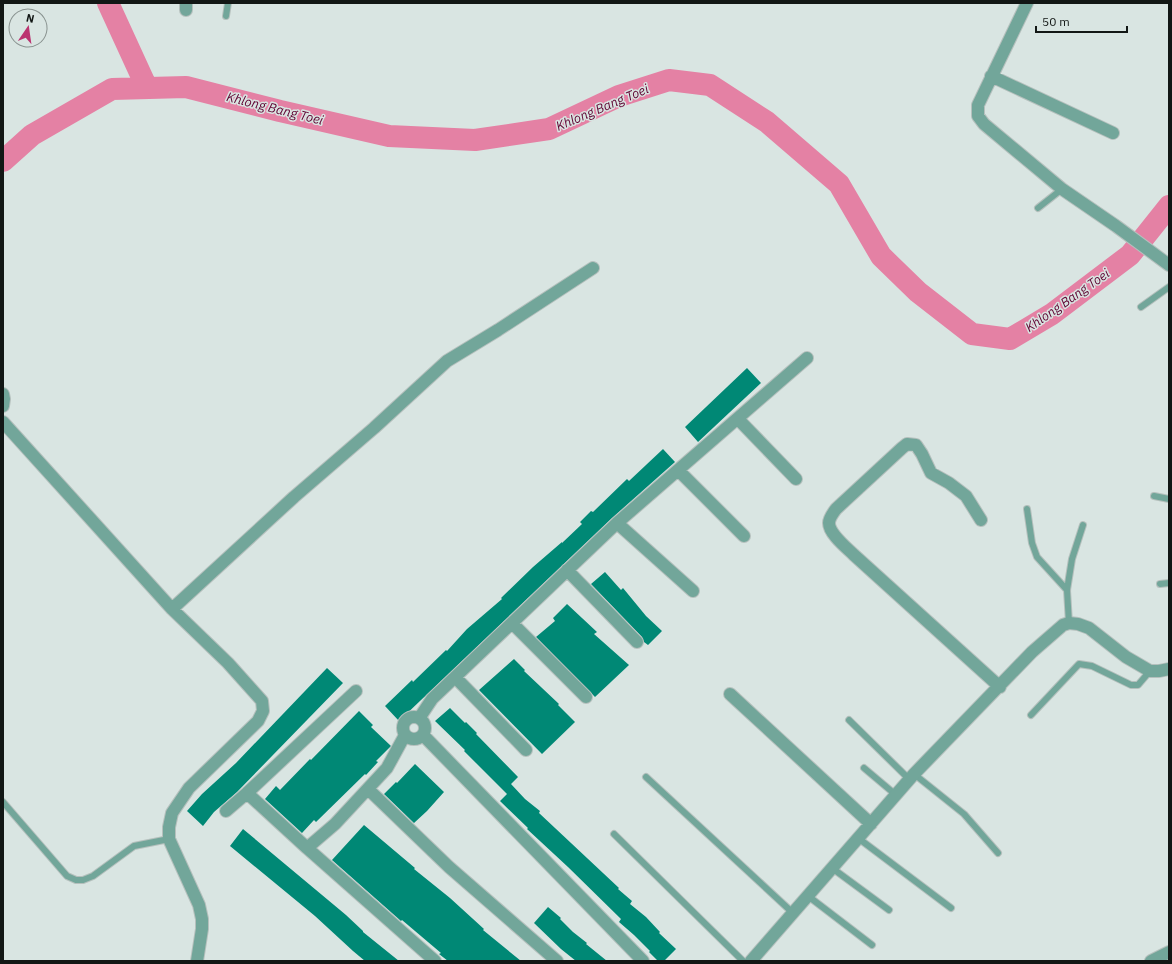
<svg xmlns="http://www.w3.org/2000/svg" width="1172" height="964" font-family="'IBM Plex Sans',sans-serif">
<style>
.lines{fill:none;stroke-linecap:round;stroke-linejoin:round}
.river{stroke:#e481a4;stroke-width:22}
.building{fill:#008875}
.lane-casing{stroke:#b5c0bd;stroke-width:8}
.street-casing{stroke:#b5c0bd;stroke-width:14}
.lane{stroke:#72a69a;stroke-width:6}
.street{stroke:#72a69a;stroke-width:12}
.labels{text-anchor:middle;stroke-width:3;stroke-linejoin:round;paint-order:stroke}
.water-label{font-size:13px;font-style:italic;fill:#600332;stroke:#d9e5e2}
</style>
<rect width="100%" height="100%" fill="#d9e5e2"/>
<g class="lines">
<!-- river -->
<path class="river" d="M108 3 147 88
M3 161 32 135 112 89 186 87 280 111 389 136 475 140 549 129 619 96 669 80 710 85 767 122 839 184 881 256 918 292 972 334 1010 339 1052 314 1130 255 1169 206"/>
</g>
<!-- building -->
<path class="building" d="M747 368 761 383 698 442 685 427Z
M663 449 675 462 612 518 399 721 385 706 412 680 413 682 446 650 447 651 467 629 502 599 501 598 533 567 562 542V543L582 524 580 522 591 511 593 512 627 479 629 481Z
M605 572 621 590 623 588 646 616 662 631 648 645 644 642 642 637 591 584Z
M567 604 597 632 594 634 629 665 595 697 536 637 555 621 553 618Z
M514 659 525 670 524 671 559 704 558 705 575 722 542 754 479 690Z
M327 668 343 683 237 792 214 812 203 826 187 811 202 794 236 763Z
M450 708 465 723 466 722 477 733 476 734 518 777 511 784 525 799 540 811 539 813 619 888 618 889 632 901 630 904 646 917 660 932 659 933 676 949 664 961H658L649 952 650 951 634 935 619 922 621 919 568 867 527 829 528 828 500 801 507 794 464 751 465 750 435 721Z
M359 711 373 725 371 727 391 746 376 761 378 762 366 775 365 774 316 822 314 820 302 833 265 799 276 786 280 790 310 759 311 760Z
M415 764 444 792 427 811 414 823 384 794 396 782 397 783Z
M364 825 415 868 414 869 450 898 484 929 483 930 521 961H448L439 954 441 953 402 920 401 921 332 860Z
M243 829 346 915 363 931V932L399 961H365L353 951 315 916 230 846Z
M548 907 561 918 560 919 573 932 587 943 586 944 607 961H576L561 949 534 923Z"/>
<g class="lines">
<!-- lane casing -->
<g class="lane-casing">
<path id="lane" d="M226 16 228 3
M1038 208 1062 189
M1141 307 1169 287
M1154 496 1169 499
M1027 509 1032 543 1037 557 1067 590
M1160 584 1169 583
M1069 623 1067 590 1072 559 1083 525
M1031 715 1079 664 1092 666 1131 685H1138L1150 671
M849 720 909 779
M864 768 896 795
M914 774 964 814 998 853
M646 777 793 913
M3 802 67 876 76 880H83L93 876 134 846 169 839
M614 834 743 961
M858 838 951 908
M832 868 889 910
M808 896 872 945"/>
</g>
<!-- street casing -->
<g class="street-casing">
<path id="street" d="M1027 3 978 105V116L984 124 1062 189 1116 226 1169 265
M186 10V3
M991 76 1113 133
M3 394 4 399 3 406
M738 419 796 479
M3 422 172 609 228 663 262 701 263 711 258 721 189 788 172 813 169 827V839L199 905 202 919V929L197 961
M678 470 744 536
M981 520 966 496 949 483 931 473 922 454 916 445 907 444 902 448 836 509C833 513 829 518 829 523 829 534 847 548 854 555L1000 687
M617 523 693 591
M567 570 637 642
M172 609 294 497 374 428 447 361 498 330 593 268
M512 623 586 697
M455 677 526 750
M730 694 871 824
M403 728a11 11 0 1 1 22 0a11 11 0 1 1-22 0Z
M420 717 432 699 617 523 807 358
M423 735 643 961
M368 789 449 867 557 961
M247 793 307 848 335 824 387 768 405 735
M226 811 247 793 356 691
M307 848 435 961
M751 961 914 774 1032 652 1063 625 1069 623 1078 624 1089 628 1126 657 1150 671H1159L1169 669
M1151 961 1169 952"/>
</g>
<!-- lane -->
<use href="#lane" class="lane"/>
<!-- street -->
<use href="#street" class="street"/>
</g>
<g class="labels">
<!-- water labels -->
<g class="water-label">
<text transform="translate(602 107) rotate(-23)" y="5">Khlong Bang Toei</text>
<text transform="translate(275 108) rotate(14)" y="5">Khlong Bang Toei</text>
<text transform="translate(1067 300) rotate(-35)" y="5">Khlong Bang Toei</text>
</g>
</g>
<!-- border -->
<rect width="1172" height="964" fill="none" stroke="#121715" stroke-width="8"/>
<!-- north arrow -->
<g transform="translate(28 28) rotate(13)"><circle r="19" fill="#d9e5e2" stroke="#899390"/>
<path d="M0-3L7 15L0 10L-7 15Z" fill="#bb3370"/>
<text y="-6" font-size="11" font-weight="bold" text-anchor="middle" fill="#121715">N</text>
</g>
<!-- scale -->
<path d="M1036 26v6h91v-6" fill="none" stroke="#121715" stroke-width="2"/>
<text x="1042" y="26" font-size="12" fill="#121715" stroke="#d9e5e2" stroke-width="3" paint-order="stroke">50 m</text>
</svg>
